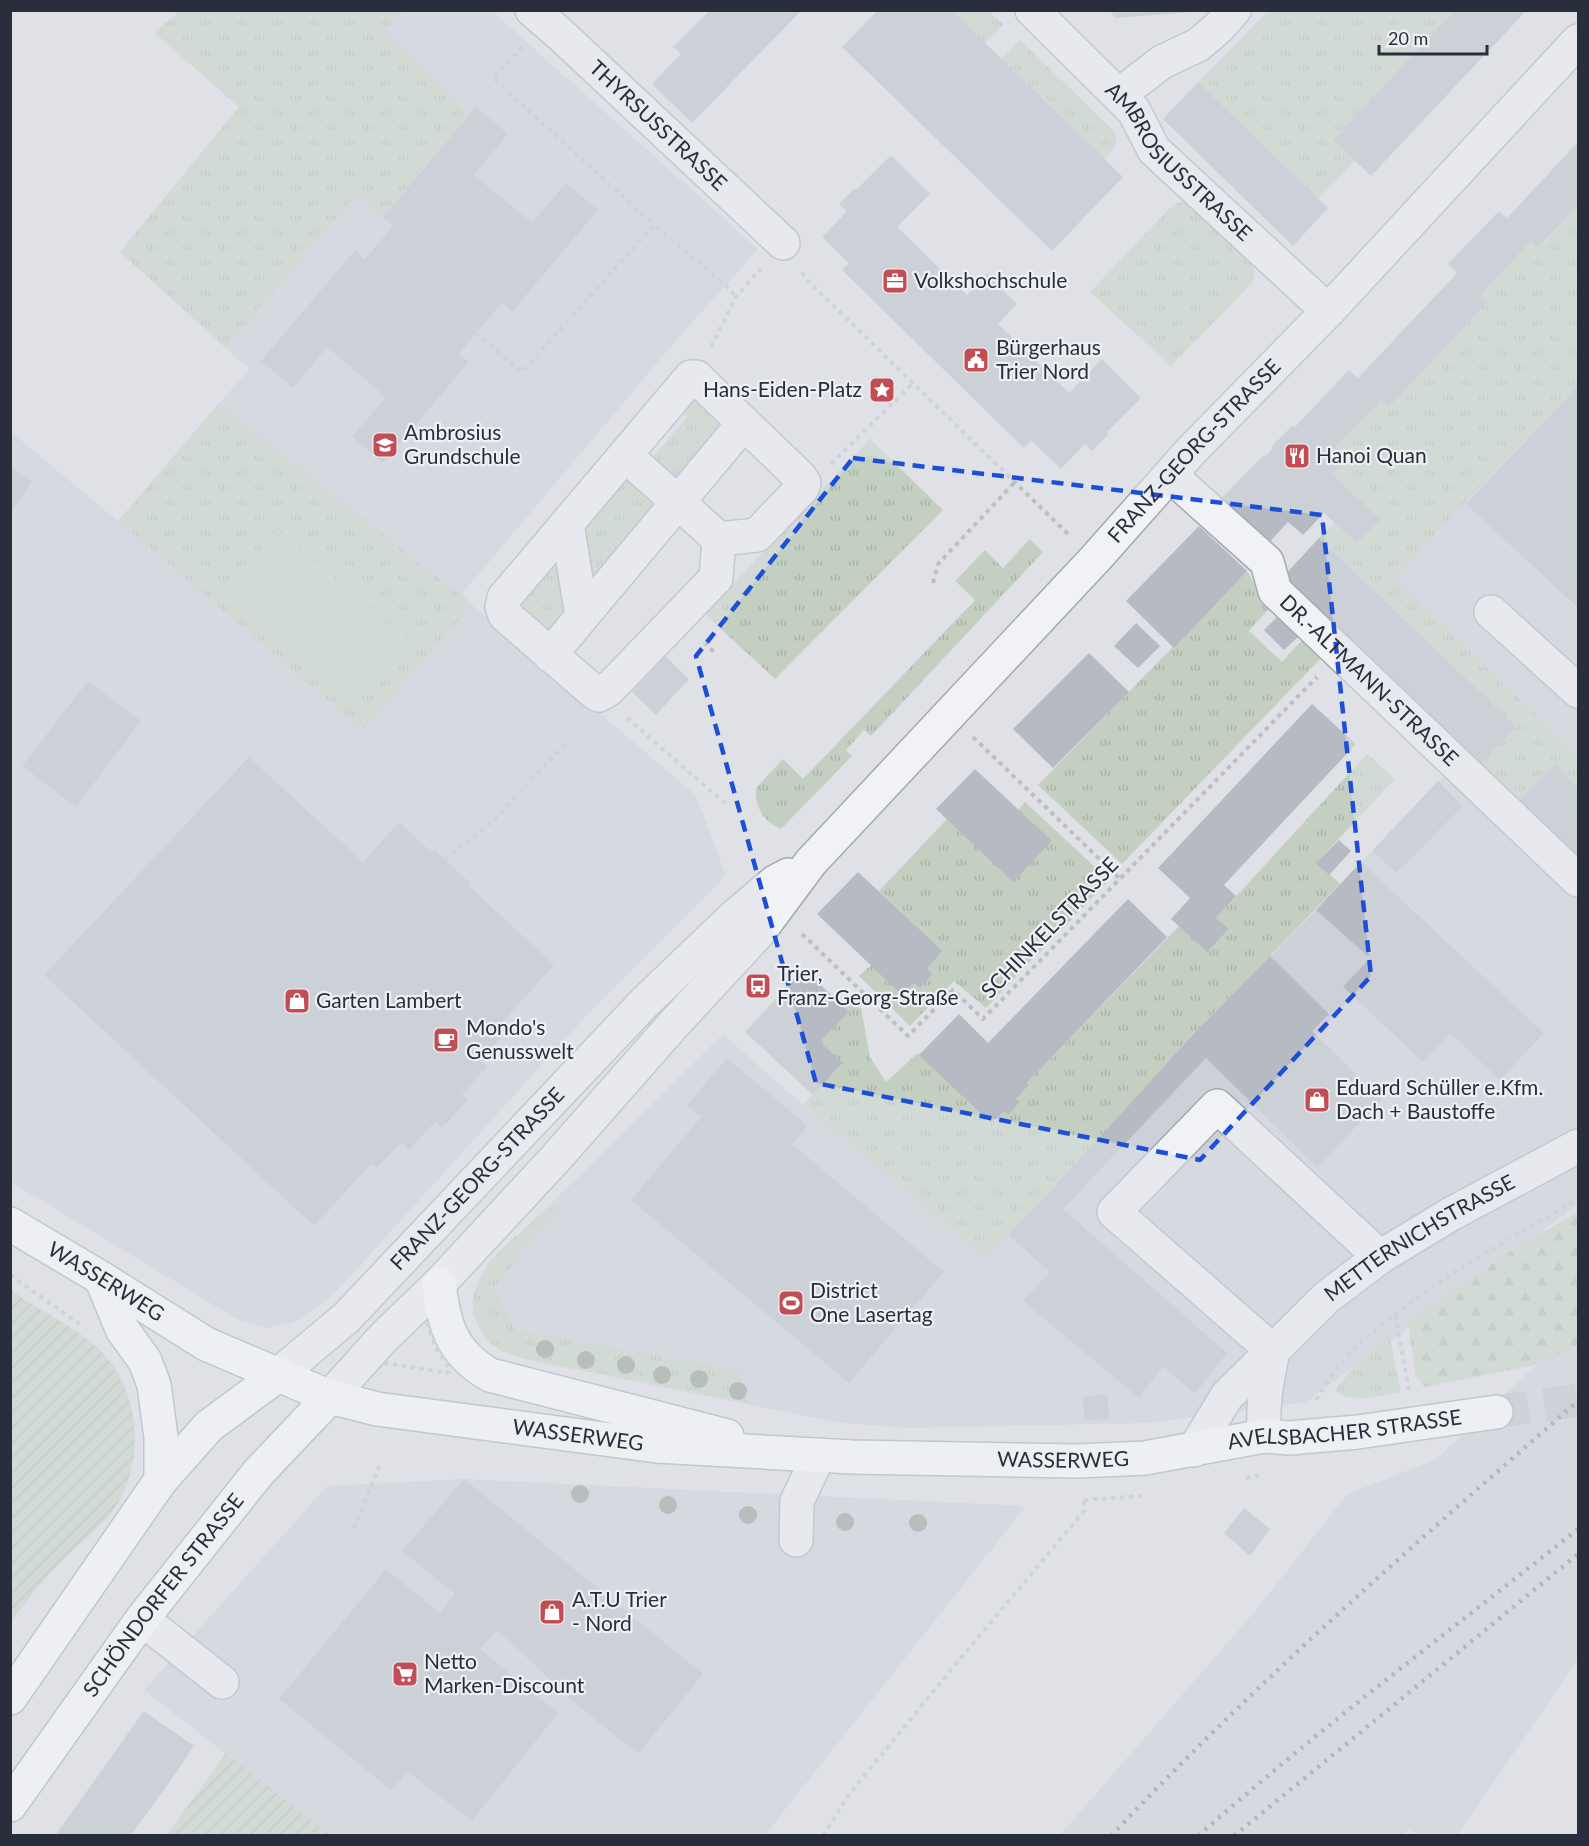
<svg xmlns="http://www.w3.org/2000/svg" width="1589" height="1846" font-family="Lato,sans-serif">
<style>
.built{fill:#cdd0d8}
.grass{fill:url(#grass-tufts)}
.forest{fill:url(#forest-firs)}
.garden{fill:url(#garden-furrows)}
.pitch{fill:#c3d0c1}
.building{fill:#b6bac3}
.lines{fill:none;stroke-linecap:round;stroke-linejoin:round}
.major-tunnel{stroke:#bbbdc5;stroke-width:33;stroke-dasharray:33 16;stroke-linecap:butt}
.minor-casing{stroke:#a5a8b0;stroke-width:36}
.major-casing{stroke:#9fa5b1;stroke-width:36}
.path{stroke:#bdbfc5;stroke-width:4;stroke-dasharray:4.5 4.5;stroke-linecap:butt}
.minor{stroke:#f1f2f5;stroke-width:33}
.major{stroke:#fff;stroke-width:33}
.rail{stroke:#7a808f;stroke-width:4.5;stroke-dasharray:3 6;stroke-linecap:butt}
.tree{fill:#859587}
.marked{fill:none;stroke:#1d4ed8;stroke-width:4.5;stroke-dasharray:12 8;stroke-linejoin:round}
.labels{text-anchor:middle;stroke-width:4.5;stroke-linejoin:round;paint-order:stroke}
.street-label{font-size:21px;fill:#292e3c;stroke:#eef0f4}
.poi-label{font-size:21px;fill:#292e3c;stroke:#eef0f4;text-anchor:start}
</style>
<defs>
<pattern id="grass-tufts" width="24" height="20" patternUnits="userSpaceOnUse" patternTransform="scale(1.5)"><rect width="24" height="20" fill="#c3d0c1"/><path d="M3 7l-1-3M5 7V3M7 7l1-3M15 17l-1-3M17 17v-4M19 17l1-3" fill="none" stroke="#a8b3a7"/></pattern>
<pattern id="forest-firs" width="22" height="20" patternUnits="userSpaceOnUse" patternTransform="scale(1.5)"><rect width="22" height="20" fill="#c3d0c1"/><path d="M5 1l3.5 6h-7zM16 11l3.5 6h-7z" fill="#a8b3a7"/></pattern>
<pattern id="garden-furrows" width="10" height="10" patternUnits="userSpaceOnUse" patternTransform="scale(1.5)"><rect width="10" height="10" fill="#c3d0c1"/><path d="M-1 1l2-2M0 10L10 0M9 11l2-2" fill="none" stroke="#a8b3a7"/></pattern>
</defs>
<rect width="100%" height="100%" fill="#dfe1e7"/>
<!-- built -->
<path class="built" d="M179 11H492L758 249 675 342 462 594 472 605 696 795 726 875 589 1013 336 1292 303 1318 292 1323 266 1328 238 1320 11 1182 10 431 118 521 249 369 120 252 239 107 155 33Z
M1578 386V755L1394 577Z
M1447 772 1578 897V1205L1306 1402 1150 1423 906 1428 834 1422 535 1361 497 1348 487 1339 479 1327 473 1315V1295L487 1264 591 1165 723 1034 803 1105 984 1257 1188 1040 1316 910Z
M1578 1326V1659L1458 1835H1419L1408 1829 1402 1836H1059L1256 1610 1347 1494 1435 1460Z
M464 1479 1026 1506 765 1835H329L144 1690 327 1486Z"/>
<!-- grass -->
<path class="grass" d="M179 11H404L384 32 470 113 383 217 355 196 226 348 120 252 239 107 155 33Z
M951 11H989L1004 25 985 43Z
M1268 11H1455L1333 140 1355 161 1318 199 1198 82Z
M1020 40 1115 132C1119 145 1113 151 1104 159L1001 59Z
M1181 202H1188L1250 261C1255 269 1256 274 1252 283L1171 366 1090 292 1165 213 1175 204Z
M1578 205V386L1394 577 1578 755V787L1555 765 1516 804 1478 767 1517 727 1319 538 1335 522 1357 543 1379 520 1332 474 1342 464 1331 452 1381 400 1389 407 1488 302 1481 294 1531 241 1539 248Z
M699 390 727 419 677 477 654 456 687 417 680 411Z
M219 403 472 605 363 730 118 521Z
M870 439 943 510 775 679 705 614Z
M623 474 652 501 653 509 588 586 577 523Z
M1030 539 1043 552 871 736 864 730 846 750 852 756 781 829C763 821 755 808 756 788L783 759 803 779 975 600 955 581 985 550 1003 568Z
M556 550 570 606 547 634 511 606Z
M1247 571 1259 591 1274 603 1249 631 1282 662 1306 636 1325 654 1122 864 1038 785Z
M1367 754 1395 779 1317 862 1340 884 1188 1040 1047 1195 984 1257 803 1105 843 1064 820 1042 849 1012 840 1003 847 996 861 1008 870 1057 886 1082 918 1053 990 1124 1004 1111 1008 1114 1019 1103 1016 1099 1029 1085 1027 1083 1179 926 1207 952 1229 929 1216 918Z
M1025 802 1109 880 986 1008 954 981 910 1026 859 976 871 965 914 983 920 987 933 974 927 968 943 951 879 891 947 819 1018 810Z
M560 1202 563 1203 494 1288 516 1330 740 1370 747 1403C700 1393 652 1384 604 1374 576 1369 521 1362 498 1349 489 1344 482 1333 478 1324 453 1276 527 1226 560 1202Z
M1389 1334 1401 1392C1383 1395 1354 1404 1337 1392L1336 1388 1356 1365Z"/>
<!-- forest -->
<path class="forest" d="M1578 1212V1345L1535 1365 1424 1387 1415 1374 1408 1321 1518 1246Z"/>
<!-- garden -->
<path class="garden" d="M11 1290C39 1311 72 1324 98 1348 141 1389 147 1462 113 1511 100 1528 82 1541 67 1556 46 1576 28 1599 11 1622Z
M226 1753 331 1835H167Z"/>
<!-- pitch -->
<path class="pitch" d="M277 530 409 640 353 706 222 596Z"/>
<!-- building -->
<path class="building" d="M710 10H802L692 123 652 84 681 54 673 47Z
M878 10H951L1123 177 1052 251 842 47Z
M1108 10H1192V12L1116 18Z
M1455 10H1527L1371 176 1333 140Z
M1198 82 1328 208 1293 246 1163 119Z
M476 107 508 134 474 175 532 223 566 183 598 210 512 312 502 303 476 333 459 354 469 362 383 463 352 437 386 397 327 347 293 388 261 361 355 250 365 259 393 226 383 217Z
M1578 142V205L1538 248 1531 241 1481 294 1488 302 1389 407 1381 400 1331 452 1343 464 1332 474 1380 520 1357 543 1324 513 1303 535 1288 522 1265 547 1216 504 1264 455 1265 457 1273 448 1271 447 1293 425 1295 427 1349 370 1358 378 1457 273 1448 264 1499 211 1507 218Z
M891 155 930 194 897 227 967 295 987 274 1017 304 998 324 1069 393 1102 359 1141 398 1107 432 1109 434 1092 451 1085 444 1061 469 1031 440 1024 448 842 270 849 263 822 237 847 211 839 204 855 188 856 190Z
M1578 386V608L1466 504Z
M10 467 32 482 10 513Z
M1199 526 1247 571 1174 648 1126 601Z
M1319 538 1517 727 1478 767 1281 579Z
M1277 617 1298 637 1284 650 1264 630Z
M1136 623 1160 646 1138 668 1114 646Z
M1089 653 1129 692 1053 768 1013 729Z
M665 656 689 679 656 715 632 692Z
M88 681 141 721 76 807 22 766Z
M1312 704 1356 744 1224 885 1236 896 1216 918 1229 929 1207 952 1171 919 1190 898 1158 868Z
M249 757 363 862 399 822 431 852 435 850 470 883 469 886 554 965 498 1027 505 1033 480 1060 487 1067 462 1094 468 1100 442 1128 435 1122 409 1150 402 1142 377 1168 371 1164 314 1226 44 975Z
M1555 764 1578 787V864L1516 804Z
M975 769 1052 841 1013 882 936 809Z
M1438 781 1463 806 1397 873 1372 851Z
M1339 840 1351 851 1329 875 1316 863Z
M1361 862 1544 1033 1500 1080 1450 1033 1423 1062 1343 987 1370 958 1316 910Z
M858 872 943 951 927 968 933 974 920 988 914 983 902 995 817 914Z
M1128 899 1167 937 1027 1083 1029 1085 1016 1099 1020 1102 1008 1115 1004 1111 991 1124 919 1055 959 1014 988 1043Z
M1270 956 1329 1014 1312 1031 1382 1100 1317 1167 1206 1058 1063 1209 1227 1353 1195 1394 1163 1366 1139 1398 1023 1301 1050 1272 1008 1235 1047 1195 1188 1040Z
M804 969 849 1012 820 1042 843 1063 813 1095 745 1032Z
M727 1058 808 1126 792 1144 944 1272 849 1383 631 1200 701 1117 687 1105Z
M1108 1395 1109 1419 1084 1420 1083 1396Z
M464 1479 703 1674 638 1754 570 1699 498 1630 480 1649 558 1713 472 1821 408 1772 391 1790 279 1699 386 1569 440 1613 455 1594 402 1551Z
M1244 1508 1270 1529 1250 1556 1224 1533Z
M144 1711 194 1746 171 1780 130 1836H55Z"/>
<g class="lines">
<!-- major-tunnel -->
<path class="major-tunnel" d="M1496 1412 1578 1400"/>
<!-- minor casing -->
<g class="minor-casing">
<g id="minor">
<path id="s1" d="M532 10 560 34 783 243"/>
<path id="s2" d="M1032 10 1134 111 1154 150 1328 311"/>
<path d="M1119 95 1162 62 1198 45 1218 28 1234 10"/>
<path d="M691 377H696L800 477 804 483 802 488 757 535 719 539 716 578 609 689 599 695 594 692 505 615 502 607 504 598Z"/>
<path d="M625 455 719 539"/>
<path id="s3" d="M1170 475 1267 562 1275 591 1578 880"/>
<path d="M567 524 582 616"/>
<path d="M1491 612 1578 691"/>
<path d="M550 655 744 423"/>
<path d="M1273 1351 1114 1212 1217 1106 1380 1257"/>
<path id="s4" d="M278 1375 346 1318 645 1002 736 915 775 882 788 875"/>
<path id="s5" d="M330 1397 383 1338 439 1284 556 1158 672 1026 759 932 811 862 1096 558 1191 451 1328 311 1578 41"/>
<path d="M1264 1436C1262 1406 1267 1379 1273 1351"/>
<path id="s6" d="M1194 1450 1227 1396 1327 1297 1380 1257 1451 1214 1578 1146"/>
<path d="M796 1540 797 1501 819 1455"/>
<path d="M142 1619 222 1682"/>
</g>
</g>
<!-- major casing -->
<g class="major-casing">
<g id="major">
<path id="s7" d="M10 1224 101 1278 206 1344 330 1397 377 1409 657 1446 852 1457 1078 1461 1145 1458 1264 1436 1289 1438 1358 1432 1496 1412"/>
<path d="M101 1278 122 1329 145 1361 154 1385 161 1437V1480"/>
<path d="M439 1284C444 1326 452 1353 490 1375L727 1436"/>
<path d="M10 1698 161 1480 209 1426 278 1375"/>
<path id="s8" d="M10 1805 142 1619 258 1473 330 1397"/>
</g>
</g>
<!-- path -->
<path class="path" d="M522 47 493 78 654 225
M802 272 806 279 1070 536
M476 333 522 372 654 225 726 285 736 297
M711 347 736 297 761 268
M831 464 913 383
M933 583 938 564 1015 482
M704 642 716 654
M627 718 728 806
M973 737 1119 878
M445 859 495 819 564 745
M802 934 908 1036 953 990 983 1019 1317 677
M10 1275 81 1325
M1395 1315 1409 1390
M420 1319H425L438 1351 450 1369 449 1372 446 1373 385 1363 384 1356Z
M1316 1400 1338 1366 1362 1341 1395 1314 1465 1265 1578 1199
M1246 1478 1260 1475 1262 1473
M1084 1500 1141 1496
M354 1528 380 1464
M823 1836 848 1796 955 1665 1084 1511V1500"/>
<!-- minor -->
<use href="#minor" class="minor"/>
<!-- major -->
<use href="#major" class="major"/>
<!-- rail -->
<path class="rail" d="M1111 1836C1257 1681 1418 1541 1578 1401
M1198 1836C1320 1728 1451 1630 1578 1529
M1234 1836 1578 1554"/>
</g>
<!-- trees -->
<g class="tree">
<circle cx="545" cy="1349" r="9"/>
<circle cx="586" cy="1360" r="9"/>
<circle cx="626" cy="1365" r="9"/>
<circle cx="662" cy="1375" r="9"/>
<circle cx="699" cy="1379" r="9"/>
<circle cx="738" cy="1391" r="9"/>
<circle cx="580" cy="1494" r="9"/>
<circle cx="668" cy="1505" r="9"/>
<circle cx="748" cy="1515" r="9"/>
<circle cx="845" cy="1522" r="9"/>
<circle cx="918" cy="1523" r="9"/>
</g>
<!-- marked area -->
<path d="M0 0H1589V1846H0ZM853 458 1322 515 1371 976 1200 1160 816 1083 696 656Z" fill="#dfe1e7" fill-opacity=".55" fill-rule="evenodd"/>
<path class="marked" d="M853 458 1322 515 1371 976 1200 1160 816 1083 696 656Z"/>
<!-- icons -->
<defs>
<g id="office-square" transform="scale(1.35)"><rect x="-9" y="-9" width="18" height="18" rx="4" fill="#c14e55" stroke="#eef0f4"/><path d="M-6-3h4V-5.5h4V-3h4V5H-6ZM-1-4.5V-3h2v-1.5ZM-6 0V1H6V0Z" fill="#fff"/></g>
<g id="civic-square" transform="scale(1.35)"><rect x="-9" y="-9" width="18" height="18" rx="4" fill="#c14e55" stroke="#eef0f4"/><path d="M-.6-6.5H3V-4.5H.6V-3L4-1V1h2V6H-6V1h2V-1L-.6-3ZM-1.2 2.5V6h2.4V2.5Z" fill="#fff"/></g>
<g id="sight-square" transform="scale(1.35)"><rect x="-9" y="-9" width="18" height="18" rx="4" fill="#c14e55" stroke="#eef0f4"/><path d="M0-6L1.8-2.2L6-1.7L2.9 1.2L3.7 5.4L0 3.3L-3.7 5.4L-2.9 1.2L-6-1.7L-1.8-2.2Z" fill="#fff"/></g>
<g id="school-square" transform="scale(1.35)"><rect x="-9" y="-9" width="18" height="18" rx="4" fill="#c14e55" stroke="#eef0f4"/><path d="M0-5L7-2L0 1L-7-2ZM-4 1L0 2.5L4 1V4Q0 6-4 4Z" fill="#fff"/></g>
<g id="restaurant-square" transform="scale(1.35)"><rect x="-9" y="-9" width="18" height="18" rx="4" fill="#c14e55" stroke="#eef0f4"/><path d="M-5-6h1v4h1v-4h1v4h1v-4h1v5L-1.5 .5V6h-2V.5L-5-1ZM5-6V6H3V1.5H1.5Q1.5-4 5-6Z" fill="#fff"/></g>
<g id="bus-square" transform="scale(1.35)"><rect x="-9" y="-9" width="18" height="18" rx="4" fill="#c14e55" stroke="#eef0f4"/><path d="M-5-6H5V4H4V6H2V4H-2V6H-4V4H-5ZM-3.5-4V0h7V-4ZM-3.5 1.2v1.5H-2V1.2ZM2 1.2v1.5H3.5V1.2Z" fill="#fff"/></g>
<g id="shop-square" transform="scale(1.35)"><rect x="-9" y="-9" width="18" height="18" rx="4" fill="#c14e55" stroke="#eef0f4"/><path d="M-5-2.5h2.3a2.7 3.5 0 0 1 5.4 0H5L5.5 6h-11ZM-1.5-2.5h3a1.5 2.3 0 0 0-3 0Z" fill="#fff"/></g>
<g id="cafe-square" transform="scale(1.35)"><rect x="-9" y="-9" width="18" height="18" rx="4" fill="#c14e55" stroke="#eef0f4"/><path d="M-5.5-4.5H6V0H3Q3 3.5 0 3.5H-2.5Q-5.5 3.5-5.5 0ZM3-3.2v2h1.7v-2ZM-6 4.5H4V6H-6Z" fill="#fff"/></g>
<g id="stadium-square" transform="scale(1.35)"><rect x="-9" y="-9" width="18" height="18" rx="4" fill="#c14e55" stroke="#eef0f4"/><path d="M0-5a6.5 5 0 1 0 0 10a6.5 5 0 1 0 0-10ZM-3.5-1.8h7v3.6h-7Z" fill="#fff"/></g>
<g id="supermarket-square" transform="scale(1.35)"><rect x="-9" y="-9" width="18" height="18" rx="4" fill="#c14e55" stroke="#eef0f4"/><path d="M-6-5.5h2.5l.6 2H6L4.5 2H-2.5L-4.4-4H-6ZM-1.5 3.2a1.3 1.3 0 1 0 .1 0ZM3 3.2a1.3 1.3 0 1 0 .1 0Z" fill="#fff"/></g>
</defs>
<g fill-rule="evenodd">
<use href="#office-square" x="895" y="281"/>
<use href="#civic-square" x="976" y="360"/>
<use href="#sight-square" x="882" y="390"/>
<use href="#school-square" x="385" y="445"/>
<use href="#restaurant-square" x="1297" y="456"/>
<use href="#bus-square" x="758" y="986"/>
<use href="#shop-square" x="297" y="1001"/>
<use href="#cafe-square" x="446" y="1040"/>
<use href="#shop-square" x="1317" y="1100"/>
<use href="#stadium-square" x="791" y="1303"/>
<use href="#shop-square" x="552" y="1612"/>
<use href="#supermarket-square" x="405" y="1674"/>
</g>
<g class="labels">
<!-- street labels -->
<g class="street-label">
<text dy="7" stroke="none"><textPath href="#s1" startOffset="171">THYRSUSSTRASSE</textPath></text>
<text dy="7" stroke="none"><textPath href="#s2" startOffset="212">AMBROSIUSSTRASSE</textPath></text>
<text dy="7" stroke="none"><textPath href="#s5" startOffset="1282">FRANZ-GEORG-STRASSE</textPath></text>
<text dy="7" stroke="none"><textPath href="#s3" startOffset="290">DR.-ALTMANN-STRASSE</textPath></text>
<text transform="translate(1050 928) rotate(-46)" y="7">SCHINKELSTRASSE</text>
<text dy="7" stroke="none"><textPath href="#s4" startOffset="280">FRANZ-GEORG-STRASSE</textPath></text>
<text dy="7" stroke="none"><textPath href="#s6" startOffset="314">METTERNICHSTRASSE</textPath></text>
<text dy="7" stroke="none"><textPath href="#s7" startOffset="112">WASSERWEG</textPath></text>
<text dy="7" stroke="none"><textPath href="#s7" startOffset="1386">AVELSBACHER STRASSE</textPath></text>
<text dy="7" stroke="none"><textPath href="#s7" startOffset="616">WASSERWEG</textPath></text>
<text dy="7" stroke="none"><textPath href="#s7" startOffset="1102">WASSERWEG</textPath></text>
<text dy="7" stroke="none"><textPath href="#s8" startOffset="260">SCHÖNDORFER STRASSE</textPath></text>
</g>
<!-- poi labels -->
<g class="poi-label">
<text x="914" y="288">Volkshochschule</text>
<text x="996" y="355">Bürgerhaus<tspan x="996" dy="24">Trier Nord</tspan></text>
<text x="862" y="397" text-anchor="end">Hans-Eiden-Platz</text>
<text x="404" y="440">Ambrosius<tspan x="404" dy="24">Grundschule</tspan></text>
<text x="1316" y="463">Hanoi Quan</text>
<text x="777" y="981">Trier,<tspan x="777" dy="24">Franz-Georg-Straße</tspan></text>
<text x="316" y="1008">Garten Lambert</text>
<text x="466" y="1035">Mondo's<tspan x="466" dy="24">Genusswelt</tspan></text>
<text x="1336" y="1095">Eduard Schüller e.Kfm.<tspan x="1336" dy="24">Dach + Baustoffe</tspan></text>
<text x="810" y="1298">District<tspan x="810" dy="24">One Lasertag</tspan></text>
<text x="572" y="1607">A.T.U Trier<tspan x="572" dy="24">- Nord</tspan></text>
<text x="424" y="1669">Netto<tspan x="424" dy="24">Marken-Discount</tspan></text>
</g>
</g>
<!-- border -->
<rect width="1589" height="1846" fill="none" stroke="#292e3c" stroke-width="24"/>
<!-- scale -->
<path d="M1379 45v9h108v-9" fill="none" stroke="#292e3c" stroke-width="3"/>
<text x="1388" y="45" font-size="18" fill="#292e3c" stroke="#eef0f4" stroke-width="4.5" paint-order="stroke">20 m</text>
</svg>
